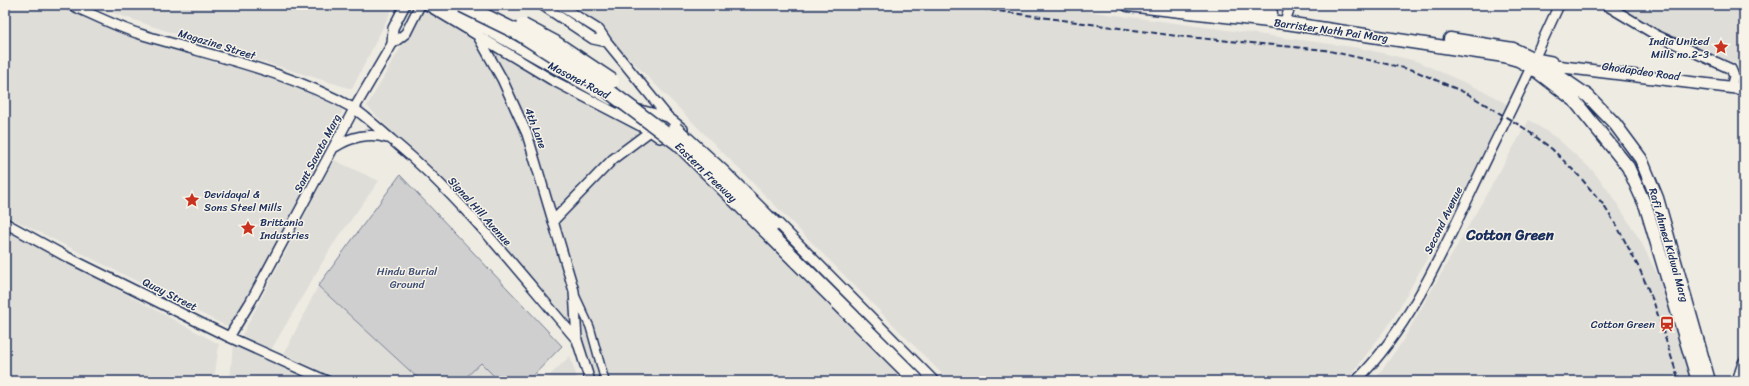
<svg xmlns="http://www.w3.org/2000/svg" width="1749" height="386" font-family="Sriracha,sans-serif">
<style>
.built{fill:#deddd8}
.green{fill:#cfcfcf;stroke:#757f96}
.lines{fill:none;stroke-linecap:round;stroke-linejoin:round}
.minor-casing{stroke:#1b2f5e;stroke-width:10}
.tertiary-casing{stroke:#1b2f5e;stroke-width:12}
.secondary-casing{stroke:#1b2f5e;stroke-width:14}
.primary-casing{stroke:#1b2f5e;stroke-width:15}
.minor{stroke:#f7f3e8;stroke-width:7}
.tertiary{stroke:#f7f3e8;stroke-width:9}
.secondary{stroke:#f7f3e8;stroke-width:11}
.primary{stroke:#f7f3e8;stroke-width:12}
.rail{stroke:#1b2f5e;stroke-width:2;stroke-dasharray:6 3;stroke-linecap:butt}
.motorway-bridge-casing{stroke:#1b2f5e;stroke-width:17;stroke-linecap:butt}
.motorway-bridge{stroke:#f7f3e8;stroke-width:14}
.labels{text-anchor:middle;stroke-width:3;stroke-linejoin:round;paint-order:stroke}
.street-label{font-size:11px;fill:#1b2f5e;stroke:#f7f3e8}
.poi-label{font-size:11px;fill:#1b2f5e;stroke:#f7f3e8;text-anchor:end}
.park-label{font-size:11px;fill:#3f4f75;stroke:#f7f3e8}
.district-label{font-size:15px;font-weight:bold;fill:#1b2f5e;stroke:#f7f3e8}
</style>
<rect width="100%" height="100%" fill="#eeebe2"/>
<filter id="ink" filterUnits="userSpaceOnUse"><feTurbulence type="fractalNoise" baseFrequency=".025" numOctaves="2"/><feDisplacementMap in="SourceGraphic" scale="8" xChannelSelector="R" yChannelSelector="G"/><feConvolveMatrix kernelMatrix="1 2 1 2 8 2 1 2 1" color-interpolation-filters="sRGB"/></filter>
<g filter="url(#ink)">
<!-- built -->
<path class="built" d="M5 5H55L82 14 142 41 201 57 222 65 226 59 284 80 343 109 322 156 247 299 230 328 5 215Z
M90 5H394L352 89 205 44Z
M425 5H449L475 16 604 91 678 147 910 381H592L582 344 559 311 489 230 367 106Z
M571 5H1041L1360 48 1416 61 1488 93 1508 105 1500 116 1492 136 1455 209 1394 317 1347 381H949L632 61 583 12Z
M1617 5H1744V67L1652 28Z
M1529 120 1558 139 1593 171 1611 194 1640 240 1666 292 1695 381H1374L1402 342Z
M334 160 379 181 332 246 271 350 242 335Z
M5 230 40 248 219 344 214 381H5Z
M318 286 421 381H342L284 354Z
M233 343 313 381H230Z
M570 356 578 381H544Z
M481 362 499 381H462Z"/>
<!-- green -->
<path class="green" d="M400 175 562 346 528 381H499L481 363 462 381H421L318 286Z"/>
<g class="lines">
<!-- minor casing -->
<g class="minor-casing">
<path id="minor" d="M576 297 590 327 605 381"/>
</g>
<!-- tertiary casing -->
<g class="tertiary-casing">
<path id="tertiary" d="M71 5C94 15 117 27 140 34 212 56 288 71 353 108 367 117 380 130 392 140 462 198 518 271 577 340
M427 5 552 80 650 131 660 138
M442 5 611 100
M542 5 593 39 607 42
M559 5 599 30 607 42 668 117 683 129
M1606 5 1656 35 1731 69 1734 76 1731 88
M1284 23 1291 5
M475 24 478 36 502 79 527 134 574 291 577 340 590 381
M392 44 393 28 405 5
M1534 59 1559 5
M636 109 668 117
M335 147C350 137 370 132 387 138
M772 217 934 381
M553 221 613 159 653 129
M5 223 67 257 229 337 327 381
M229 337 251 301 354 109 392 44 406 33 420 5
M1356 381C1409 328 1440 257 1472 190 1491 149 1512 109 1531 67"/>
</g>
<!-- secondary casing -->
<g class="secondary-casing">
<path id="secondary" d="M1535 59 1551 62 1555 66 1744 89
M1738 381 1744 363"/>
</g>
<!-- primary casing -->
<g class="primary-casing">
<path id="primary" d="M1128 5 1286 23 1504 56 1518 60 1531 67 1574 100 1628 167 1646 207 1698 381
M1205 5 1271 13
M1450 39 1513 49 1534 59 1588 96 1615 124 1641 159 1657 198 1709 381"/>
</g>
<!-- minor -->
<use href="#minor" class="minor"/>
<!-- tertiary -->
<use href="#tertiary" class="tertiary"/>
<!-- secondary -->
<use href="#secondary" class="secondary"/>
<!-- primary -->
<use href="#primary" class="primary"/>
<!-- rail -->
<path class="rail" d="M955 5 1177 36 1325 50 1413 70 1468 94 1524 128 1552 149 1580 177 1602 203 1618 228 1640 270 1654 303 1679 381"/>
<!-- motorway-bridge casing -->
<g class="motorway-bridge-casing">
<path id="motorway-bridge" d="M462 5 519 33 599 84 679 144 917 381
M523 26 555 43 612 81
M675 129 722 172 774 224"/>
</g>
<!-- motorway-bridge -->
<use href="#motorway-bridge" class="motorway-bridge"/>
</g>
</g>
<!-- icons -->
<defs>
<g id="sight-bare" transform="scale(1.2)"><path d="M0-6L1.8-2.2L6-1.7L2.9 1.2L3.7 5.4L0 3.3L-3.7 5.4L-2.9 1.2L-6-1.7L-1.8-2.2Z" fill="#c8321e" stroke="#f7f3e8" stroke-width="2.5" paint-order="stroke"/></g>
<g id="station-bare" transform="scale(1.2)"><path d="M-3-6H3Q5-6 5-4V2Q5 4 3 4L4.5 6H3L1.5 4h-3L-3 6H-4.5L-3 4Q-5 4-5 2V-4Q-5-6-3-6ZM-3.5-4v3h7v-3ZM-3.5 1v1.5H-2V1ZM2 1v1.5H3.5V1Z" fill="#c8321e" stroke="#f7f3e8" stroke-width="2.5" paint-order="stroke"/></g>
</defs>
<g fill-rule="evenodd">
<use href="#sight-bare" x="1721" y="47"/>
<use href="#sight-bare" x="192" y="200"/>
<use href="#sight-bare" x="248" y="228"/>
<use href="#station-bare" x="1667" y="324"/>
</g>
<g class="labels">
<!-- street labels -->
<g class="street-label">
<text transform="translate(1331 30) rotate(8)" y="4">Barrister Nath Pai Marg</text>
<text transform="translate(217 44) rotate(17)" y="4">Magazine Street</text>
<text transform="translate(1641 71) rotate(8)" y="4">Ghodapdeo Road</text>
<text transform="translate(579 80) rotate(28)" y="4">Masonet Road</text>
<text transform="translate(536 128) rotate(69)" y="4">4th Lane</text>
<text transform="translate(317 153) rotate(-62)" y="4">Sant Savata Marg</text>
<text transform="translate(706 172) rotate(44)" y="4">Eastern Freeway</text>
<text transform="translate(480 211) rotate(48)" y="4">Signal Hill Avenue</text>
<text transform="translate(1443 220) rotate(-64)" y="4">Second Avenue</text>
<text transform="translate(1669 245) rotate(74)" y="4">Rafi Ahmed Kidwai Marg</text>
<text transform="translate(170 294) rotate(27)" y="4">Quay Street</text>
</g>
<!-- poi labels -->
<g class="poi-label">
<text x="1709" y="45">India United<tspan x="1709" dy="13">Mills no.2-3</tspan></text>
<text x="204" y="198" text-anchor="start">Devidayal &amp;<tspan x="204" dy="13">Sons Steel Mills</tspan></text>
<text x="260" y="226" text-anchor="start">Brittania<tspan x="260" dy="13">Industries</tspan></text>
<text x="1655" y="328">Cotton Green</text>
</g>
<!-- park labels -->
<g class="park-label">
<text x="407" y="275">Hindu Burial<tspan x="407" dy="13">Ground</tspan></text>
</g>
<!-- district labels -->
<g class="district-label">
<text x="1510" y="240">Cotton Green</text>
</g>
</g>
<!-- margin -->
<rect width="1749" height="386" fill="none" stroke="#f7f3e8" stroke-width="20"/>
<rect x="10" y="10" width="1729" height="366" fill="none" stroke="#1b2f5e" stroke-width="1.5" filter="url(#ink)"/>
</svg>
